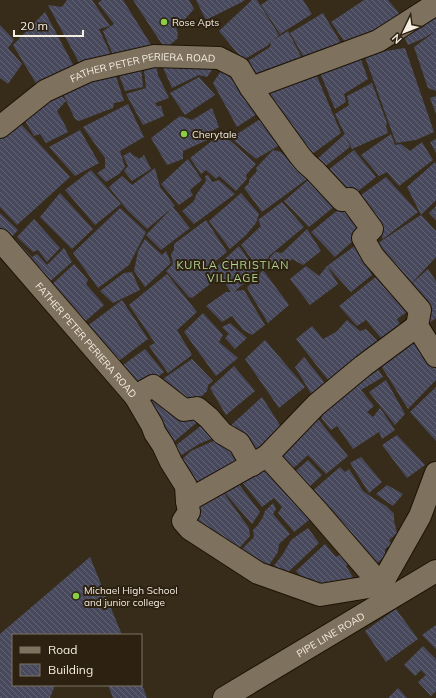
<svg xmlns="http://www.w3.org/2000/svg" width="436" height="698" font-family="Mulish,sans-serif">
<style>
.building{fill:url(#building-back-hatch)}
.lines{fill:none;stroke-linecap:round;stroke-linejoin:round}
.minor-casing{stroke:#1e1404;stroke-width:24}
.minor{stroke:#7e715d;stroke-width:22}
.poi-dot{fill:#8ace48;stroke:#2d2211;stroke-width:1.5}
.labels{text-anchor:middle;stroke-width:4;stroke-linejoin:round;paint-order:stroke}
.poi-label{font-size:10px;fill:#f4ede2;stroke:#2d2211;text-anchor:start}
.street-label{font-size:10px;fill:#f4ede2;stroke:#2d2211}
.neighbourhood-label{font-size:11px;letter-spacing:1px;fill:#b0d793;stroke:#2d2211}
</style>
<defs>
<pattern id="building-back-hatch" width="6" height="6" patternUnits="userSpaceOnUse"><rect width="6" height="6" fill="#48495d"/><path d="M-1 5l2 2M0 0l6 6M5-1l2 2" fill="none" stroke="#636474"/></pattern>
</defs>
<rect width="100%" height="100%" fill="#372c1a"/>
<!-- building -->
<path class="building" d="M67 0H92L110 26 99 29 112 57 83 70 48 5 62 7Z
M102 0H123L153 48 116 62 103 31 114 24 98 3Z
M133 0H189L194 9 185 19 176 26 178 35 177 39 165 49Z
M196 0H245L242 2 206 20Z
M252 0H257L279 35 273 40 288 31 305 64 257 83 245 63 270 47 271 42 267 46 243 60 219 31Z
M268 0H303L312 14 280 34 261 5Z
M364 0H388L404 19 349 48 331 22Z
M436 6V31L422 39 408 45 401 30Z
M45 12 76 70 40 90 13 45Z
M323 13 344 48 307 63 290 33Z
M0 25 14 40 8 48 22 64 8 84 0 78Z
M436 31V91L428 88 414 47Z
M405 48 434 132 416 140 396 143 365 57 386 51Z
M359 54 368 79 344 94 346 102 335 109 318 68Z
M160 61 218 62 207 77 199 75 172 88Z
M156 64 158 75 169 98 155 103 157 106H161L164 116 143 125 126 94 146 88 144 70Z
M223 64 263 110 237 127 213 83 221 71Z
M141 65 143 87 125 91 117 69Z
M313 67 341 133 304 160 257 94Z
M114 70 124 101 114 103 113 108 79 121 75 119 61 90Z
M199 77 215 95 185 115 170 93Z
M372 83 387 123 386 126 388 133 352 149 335 114 349 105 347 96Z
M58 92 66 101 57 111 65 125 68 132 46 143 40 134 34 136 21 114Z
M436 96V114L430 98Z
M128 104 144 137 120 151 125 167 119 174 106 182 97 173 105 168V158L83 127Z
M212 108 219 127 210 132 214 137 183 151V159L167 165 151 138 180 116 192 120Z
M265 116 283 143 256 159 231 138Z
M19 122 70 177 17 225 0 207V139Z
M80 130 99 163 75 176 49 147Z
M222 133 256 164 246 175 247 179 236 191 219 176 216 179 206 170 201 174 190 158Z
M345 134 350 147 323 168 315 161Z
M391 134 395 145 401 144 410 151 422 142 433 160 399 186 387 172 379 176 361 155Z
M436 139V153L430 142Z
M273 150 281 152 307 179 262 212 244 188 249 183V180L257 171 256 168Z
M354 150 376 177 352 196 323 174Z
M130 152 134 156 137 157 139 159 144 155 151 169 132 181 124 171 128 166 123 156Z
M188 159 202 180 190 190 193 195 179 205 161 184Z
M435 162 436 165V200L421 215 407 187Z
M155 168 160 187 175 206 173 207 190 228 161 250 146 235 172 208 147 229 127 210 109 187 122 176 132 185Z
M91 170 121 204 95 225 65 190Z
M208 175 212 182 219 180 235 194 194 224 182 211 194 201 196 195 206 181 205 176Z
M314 175 340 202 309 227 284 201Z
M386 177 418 212 383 239 357 198Z
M60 193 93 229 72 249 40 217Z
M241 193 259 214 256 223 246 235 230 249 209 221Z
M282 202 304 227 269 256 266 262 259 269 241 245 261 226 258 220Z
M345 204 366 229 335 257 311 232Z
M436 206V220L429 213Z
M120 208 146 232 129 265 98 288 73 253Z
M0 213 18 230 7 242 0 234Z
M421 215 436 231V257L410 285 428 269 436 281V318L428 324 375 245Z
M34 219 60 248 47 262 38 250 33 252 17 237Z
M206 220 227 252 212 264 215 268 239 246 257 272 235 291 244 290 265 325 252 335 243 330 232 316 222 322 206 306 226 292H231L215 268 219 277 192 298 189 297 166 271 173 264 171 254 174 250V244Z
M307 229 321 251 303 265 292 259 280 270 268 260 275 252 282 253Z
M145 239 162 255 166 251 171 263 145 287 134 271 138 251Z
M16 240 32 257 37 254 47 265 64 248 72 262 45 286 9 247Z
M363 240 366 264 372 275 351 292 327 266Z
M74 264 88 280 86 284 104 305 80 326 47 289Z
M306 266 319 276 327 266 338 284 310 305 290 279Z
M263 270 289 305 268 323 247 288Z
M132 272 140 290 113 303 100 291 124 273Z
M382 272 412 308 397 319 400 324 381 338 366 320 357 326 339 306Z
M167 274 197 312 177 330 192 355 168 373 149 346 155 343 129 305Z
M122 300 148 339 112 366 82 330Z
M203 313 223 335 219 342 238 358 216 376 184 332Z
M347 320 360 331 366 329 384 348 332 385 296 339 312 326 323 339 336 332Z
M230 323 247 338 235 349 225 338 229 334 222 327Z
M415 334 436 369V380L408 409 378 361Z
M265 340 305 387 279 408 245 359Z
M145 349 164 372 140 391 119 368Z
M304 357 329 388 315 400 295 367Z
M192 359 213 381 208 385 207 391 189 408 157 383Z
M373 362 383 377 361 390 374 406 367 412 373 417 380 408 395 430 382 439 379 432 353 449 337 426 331 430 322 419 320 406Z
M234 366 255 391 226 415 210 388Z
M386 380 405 414 395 425 369 392Z
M436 387V441L410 412Z
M156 393 202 418 169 446 143 400Z
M262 397 285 433 253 455 229 427Z
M313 413 348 456 326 474 308 455 287 474 270 453Z
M202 425 218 436 199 444 175 459 170 450Z
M397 435 425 465 407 478 382 445Z
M220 438 245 463 196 491 179 462 191 451Z
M361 457 382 482 369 493 350 463Z
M308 460 322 475 304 492 289 477Z
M266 461 318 513 294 532 278 513 282 507 274 498 262 507 242 482Z
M340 467 345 472 349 469 363 491 373 498 386 506 394 514V521L397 533 389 540 392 544 385 549V556L372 568 310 493Z
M238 483 260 512 252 524 224 492Z
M387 485 403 494 393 506 376 494Z
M220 488 249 528 250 536 235 553 194 525 192 505Z
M273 503 276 509 273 514 290 534 279 544 278 552 267 568 242 549 254 537 253 530 258 525 263 517 265 511Z
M308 528 319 543 284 576 273 567 283 554 291 540Z
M325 544 336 557 343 553 351 562 346 566 353 577 336 589H312L296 571Z
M90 557 122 635H13V685H55L50 698H0V634Z
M396 609 418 639 386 662 365 631Z
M436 625V649L422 635Z
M423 646 436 659V691L431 696 418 682 426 675 421 670 415 676 404 665Z
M108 685H142L147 698H113Z
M398 688 407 698H388Z"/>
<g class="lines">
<!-- minor casing -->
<g class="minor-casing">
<g id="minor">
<path d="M251 88 300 156 306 163 315 171 342 200 350 199 372 229 363 238 373 256 420 310 417 326"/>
<path id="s1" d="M0 127 45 91 88 71 154 56 219 58 239 68 251 88 378 41 436 4"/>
<path id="s2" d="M0 240 135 396 152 425 155 433 163 445 171 462 186 486 187 501"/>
<path d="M135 396 153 386 184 410 197 408 209 418 222 433 239 443 252 465"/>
<path d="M267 456 318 512 381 585 320 595 258 573 190 529 183 521 189 512 187 501Z"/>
<path d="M267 456 316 405 363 366 417 326 436 356"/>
<path d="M381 585 420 516 436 473"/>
<path id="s3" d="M224 698 436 571"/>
</g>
</g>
<!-- minor -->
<use href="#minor" class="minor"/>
</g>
<!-- markers -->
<g class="poi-dot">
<circle cx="164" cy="22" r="4"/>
<circle cx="184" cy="134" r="4"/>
<circle cx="76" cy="596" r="4"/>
</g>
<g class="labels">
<!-- poi labels -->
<g class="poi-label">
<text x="172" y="26">Rose Apts</text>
<text x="192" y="138">Cherytale</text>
<text x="84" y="594">Michael High School<tspan x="84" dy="12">and junior college</tspan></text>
</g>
<!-- street labels -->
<g class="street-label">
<text dy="4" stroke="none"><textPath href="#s1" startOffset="160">FATHER PETER PERIERA ROAD</textPath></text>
<text dy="4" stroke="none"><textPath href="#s2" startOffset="132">FATHER PETER PERIERA ROAD</textPath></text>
<text dy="4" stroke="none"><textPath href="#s3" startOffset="124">PIPE LINE ROAD</textPath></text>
</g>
<!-- neighbourhood labels -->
<g class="neighbourhood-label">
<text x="233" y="269">KURLA CHRISTIAN<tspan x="233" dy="13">VILLAGE</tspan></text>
</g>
</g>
<!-- legend -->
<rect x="12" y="634" width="130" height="52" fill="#2d2211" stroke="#7d7365"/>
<rect x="20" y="647" width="20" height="6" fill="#7e715d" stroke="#7d7365"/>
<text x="48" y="654" font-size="12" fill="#f4ede2">Road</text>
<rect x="20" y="664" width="20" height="12" fill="url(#building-back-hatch)" stroke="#7d7365"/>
<text x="48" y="674" font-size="12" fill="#f4ede2">Building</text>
<!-- north arrow -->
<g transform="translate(404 32) rotate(227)" stroke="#2d2211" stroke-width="3" paint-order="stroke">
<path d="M0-3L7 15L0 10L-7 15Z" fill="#f4ede2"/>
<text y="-6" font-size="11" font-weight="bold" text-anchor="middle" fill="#f4ede2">N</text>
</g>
<!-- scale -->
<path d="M14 30v6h69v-6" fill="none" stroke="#f4ede2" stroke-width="2"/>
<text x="20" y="30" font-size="12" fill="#f4ede2" stroke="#2d2211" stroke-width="3" paint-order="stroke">20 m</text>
</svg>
